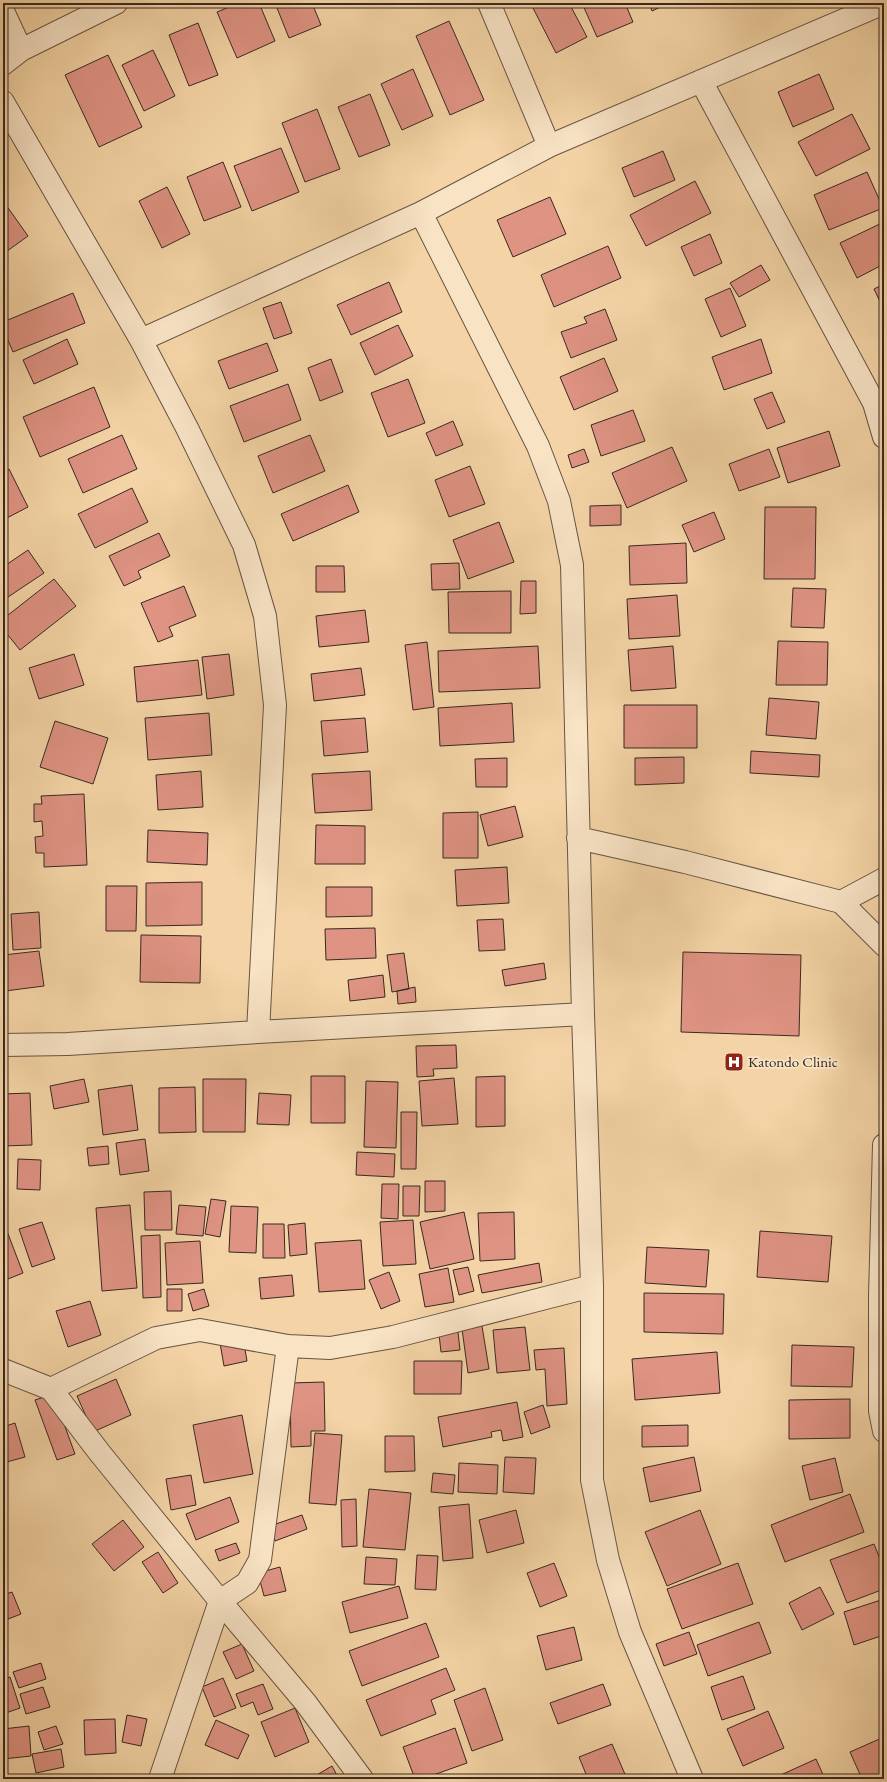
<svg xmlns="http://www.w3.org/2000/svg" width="887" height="1782" font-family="'EB Garamond',serif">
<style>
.building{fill:#df9383;stroke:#382922}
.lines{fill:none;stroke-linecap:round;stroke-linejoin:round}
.minor-casing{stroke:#675443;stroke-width:24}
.minor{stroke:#f8e3c5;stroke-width:22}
.labels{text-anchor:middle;stroke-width:3.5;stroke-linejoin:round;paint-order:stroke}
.poi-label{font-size:15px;fill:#382922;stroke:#f8e3c5;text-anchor:start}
</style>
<rect width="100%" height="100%" fill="#f4d4a6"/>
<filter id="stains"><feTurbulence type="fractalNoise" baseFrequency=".005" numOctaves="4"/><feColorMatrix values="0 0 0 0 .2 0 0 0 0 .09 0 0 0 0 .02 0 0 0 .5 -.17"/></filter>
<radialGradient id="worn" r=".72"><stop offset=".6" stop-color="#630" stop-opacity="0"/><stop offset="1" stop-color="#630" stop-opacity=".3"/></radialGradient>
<!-- building -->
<path class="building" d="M239 3H259L275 41 237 58 217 12Z
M275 3H312L321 25 289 38Z
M543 3H569L587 37 556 53 533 8Z
M582 3H625L633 22 597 37Z
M649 3H669L652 11Z
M449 21 484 100 450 115 416 36Z
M198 23 218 75 189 86 169 35Z
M153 50 175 96 144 111 122 65Z
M108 55 142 127 99 147 65 75Z
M413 69 433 116 402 130 381 84Z
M819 74 834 109 793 127 778 92Z
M370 94 390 145 359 157 338 107Z
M317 109 340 169 305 182 282 123Z
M852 114 870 149 816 176 798 142Z
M281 148 299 192 252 211 234 166Z
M663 151 675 180 634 197 622 168Z
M223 162 241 207 204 221 187 177Z
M867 172 883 208 829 230 814 195Z
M695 181 711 213 646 246 630 215Z
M167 187 190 234 162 248 139 201Z
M550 197 566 234 513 257 497 220Z
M6 205 28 236 3 254V207Z
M884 222V264L857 278 840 243Z
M710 234 722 263 694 276 681 247Z
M608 246 621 278 554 307 541 275Z
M761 265 770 280 739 297 730 283Z
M389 282 402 312 351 335 337 305Z
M884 284V310L874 289Z
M730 288 746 326 721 337 705 299Z
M73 293 85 323 13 352 3 329V322Z
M281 302 292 333 274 339 263 308Z
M605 309 617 340 571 358 561 332 587 323 584 317Z
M398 325 413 356 375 375 360 343Z
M67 339 78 364 34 384 23 360Z
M761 339 772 373 724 390 712 357Z
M267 343 278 371 229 389 218 361Z
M604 358 618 391 574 410 560 377Z
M331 359 343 392 320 401 308 368Z
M408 379 425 423 388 437 371 393Z
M288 384 301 420 244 442 230 406Z
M94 387 110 427 40 457 23 417Z
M772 392 785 422 767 429 754 399Z
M633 410 645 441 601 456 591 425Z
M453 421 463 445 436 456 426 433Z
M829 431 840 466 788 483 777 448Z
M122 435 137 469 83 493 68 459Z
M310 435 325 471 273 493 258 456Z
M672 447 687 481 627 508 612 473Z
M584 449 589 462 572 468 568 455Z
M769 449 780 477 739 491 729 464Z
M470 466 485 504 449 517 435 480Z
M9 469 28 507 3 520V473Z
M348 485 359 512 293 541 281 514Z
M132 488 148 522 95 548 78 514Z
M621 505V525L590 526V506Z
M765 507H816L815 579H764Z
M714 512 725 539 694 552 682 525Z
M499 522 514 562 468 579 453 540Z
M159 533 170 556 138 571 141 578 124 586 109 556Z
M686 543 687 583 630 585 629 546Z
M28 550 44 573 5 599 3 596V567Z
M459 563 460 589 432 590 431 564Z
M316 566H344L345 592H316Z
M54 579 76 606 20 650 3 629V619Z
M521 581H536V613L520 614Z
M184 586 196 616 169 627 173 636 158 642 141 603Z
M793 588 826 589 824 628 791 627Z
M511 591V633H449L448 592Z
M677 595 680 636 629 639 627 599Z
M365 610 369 642 319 647 316 616Z
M778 641 828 642 827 685H776Z
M427 642 434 707 413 710 405 645Z
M538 646 540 688 439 692 438 651Z
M673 646 676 688 631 691 628 650Z
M74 654 84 685 39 699 29 668Z
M229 654 234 695 207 699 202 657Z
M198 660 202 695 137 702 134 667Z
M361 668 365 695 314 701 311 674Z
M769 698 819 702 816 739 766 735Z
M512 703 514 742 440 746 438 708Z
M624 705H697V748H624Z
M209 713 212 755 148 760 145 718Z
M365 718 368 752 324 756 321 721Z
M55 721 108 738 93 784 40 767Z
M751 751 820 755 819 777 750 773Z
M684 757V783L635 785V758Z
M507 758V787H476L475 759Z
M201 771 203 807 158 810 156 775Z
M370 771 372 810 315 813 312 774Z
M84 794 87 865 44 867V853H36L35 837 43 836 42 821 34 822V804H42L41 796Z
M515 806 523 837 488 846 480 815Z
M478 812V858H443V813Z
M316 825 365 826V864H315Z
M148 830 208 833 207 865 147 862Z
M507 867 509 903 457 906 455 870Z
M202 882V925L146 926V883Z
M106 886H137L136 931H106Z
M326 887H372V916L326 917Z
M39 912 41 948 13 950 11 914Z
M503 919 505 950 479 951 477 920Z
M375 928 376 958 326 960 325 929Z
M141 935 201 936 200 983 140 982Z
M39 951 44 986 5 991 3 955Z
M683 952 801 955 799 1036 681 1032Z
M404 953 409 989 392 992 387 955Z
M544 963 546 979 505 986 502 970Z
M383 975 385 997 350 1001 348 980Z
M415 987 416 1002 398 1004 397 991Z
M456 1045 457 1068 433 1069 434 1076 417 1077 416 1046Z
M311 1076H345V1123H311Z
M505 1076V1126L476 1127V1077Z
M454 1078 458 1124 422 1126 419 1081Z
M84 1079 89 1102 54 1109 50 1086Z
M203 1079H246L245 1132H203Z
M366 1081 398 1082 396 1148 364 1147Z
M132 1085 138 1130 103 1135 98 1090Z
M195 1087 196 1132 159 1133V1088Z
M30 1093 32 1145 3 1146V1094Z
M259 1093 291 1095 289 1125 257 1124Z
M401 1112H417L416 1169H401Z
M145 1139 149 1171 120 1175 116 1143Z
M108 1146 109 1164 89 1166 87 1148Z
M357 1152 395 1154 394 1177 356 1175Z
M18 1159 41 1160 40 1190 17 1189Z
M425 1181H445V1211L425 1212Z
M382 1184H399L398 1219 381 1218Z
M403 1186H420L419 1216H403Z
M171 1191 172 1230H145L144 1192Z
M211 1199 226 1201 220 1237 205 1234Z
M130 1205 137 1288 102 1291 96 1208Z
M179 1205 206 1207 203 1236 176 1234Z
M231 1206 258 1207 256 1253 229 1252Z
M464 1212 474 1259 430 1269 420 1222Z
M514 1212 515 1259 480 1261 478 1213Z
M413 1220 416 1264 383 1266 380 1222Z
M42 1222 55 1259 32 1267 19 1229Z
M305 1223 307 1254 290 1256 288 1225Z
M263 1224H284L285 1258H263Z
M5 1226 23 1273 3 1281V1227Z
M760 1231 832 1236 828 1282 757 1277Z
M160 1235 161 1297 143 1298 141 1236Z
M361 1240 365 1289 319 1292 315 1243Z
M200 1241 203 1283 167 1285 165 1243Z
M647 1247 709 1250 706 1287 645 1283Z
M539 1263 542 1282 482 1293 478 1275Z
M468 1267 474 1291 459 1295 453 1270Z
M448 1268 454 1302 425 1307 419 1274Z
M389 1272 400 1301 381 1309 369 1280Z
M292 1275 294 1296 261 1299 259 1278Z
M167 1289H182V1311H167Z
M204 1289 209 1306 193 1311 188 1294Z
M644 1293 724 1294 723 1334 644 1332Z
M90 1301 101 1335 68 1347 56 1311Z
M482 1326 489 1369 468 1373 462 1329Z
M525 1327 530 1370 497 1373 493 1330Z
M458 1332 460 1350 441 1352 439 1334Z
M243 1338 247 1361 224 1366 220 1343Z
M792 1345 854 1347 852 1387 791 1386Z
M564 1348 567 1404 547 1406 545 1369 536 1370 534 1350Z
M717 1352 720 1393 635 1400 632 1359Z
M414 1361H462L461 1394H414Z
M116 1379 131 1415 93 1432 77 1396Z
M324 1382 325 1431H311V1446L291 1447 290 1383Z
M53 1394 75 1454 57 1460 35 1400Z
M850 1399V1438L789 1439V1400Z
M517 1402 523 1437 503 1441 501 1430 491 1432 492 1437 443 1447 438 1417Z
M543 1405 550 1427 531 1434 524 1412Z
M242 1415 253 1474 204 1483 193 1425Z
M15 1423 25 1457 3 1463V1427Z
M688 1425V1446L642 1447V1426Z
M315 1433 342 1435 336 1505 309 1503Z
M385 1436H414L415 1471 385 1472Z
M505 1457 536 1458 534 1494 503 1492Z
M694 1457 701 1491 650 1502 643 1468Z
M835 1458 843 1492 810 1500 802 1466Z
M459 1463 498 1465 497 1494 458 1492Z
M433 1473 455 1475 453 1494 431 1492Z
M191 1475 196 1505 171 1510 166 1479Z
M369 1489 411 1493 405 1550 363 1547Z
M850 1494 864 1532 785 1562 771 1525Z
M230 1497 239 1522 196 1540 186 1514Z
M356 1499 357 1546 342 1547 341 1500Z
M469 1504 473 1558 443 1561 439 1507Z
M516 1510 524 1543 487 1553 479 1520Z
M700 1510 721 1564 667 1586 645 1532Z
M302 1515 307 1529 275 1541 270 1526Z
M123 1520 144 1547 114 1571 92 1544Z
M236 1543 240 1553 219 1561 215 1550Z
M874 1544 884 1569V1589L847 1603 830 1560Z
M158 1552 178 1583 163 1593 142 1562Z
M417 1555 438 1556 436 1590 415 1589Z
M366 1557 397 1559 395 1585 364 1584Z
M554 1563 567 1596 540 1607 527 1573Z
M738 1563 753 1604 682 1629 667 1589Z
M280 1567 286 1591 264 1596 258 1573Z
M399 1586 408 1618 350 1633 342 1602Z
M820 1587 834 1614 802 1630 789 1603Z
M12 1592 21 1614 3 1621V1595Z
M884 1599V1635L854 1645 844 1612Z
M759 1622 771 1653 708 1676 697 1645Z
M426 1623 439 1657 362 1686 349 1651Z
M574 1627 582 1660 546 1670 537 1636Z
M689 1632 697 1654 664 1666 656 1644Z
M242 1644 254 1671 236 1679 223 1652Z
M41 1663 46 1679 19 1688 13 1672Z
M446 1668 455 1690 431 1700 436 1714 381 1736 366 1700Z
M743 1676 755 1709 722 1720 711 1687Z
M10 1677 20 1708 3 1714V1679Z
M223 1678 236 1708 214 1717 202 1687Z
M263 1684 273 1709 258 1715 253 1702 241 1707 236 1694Z
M603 1684 611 1705 558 1724 550 1703Z
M43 1687 50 1707 26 1714 20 1694Z
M485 1688 503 1740 472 1751 454 1700Z
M295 1708 309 1742 275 1757 261 1722Z
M768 1711 784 1748 743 1766 727 1729Z
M127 1715 147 1719 141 1746 122 1742Z
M115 1719 116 1753 85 1755 84 1720Z
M216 1720 249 1735 238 1759 205 1745Z
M29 1726 31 1756 3 1759V1729Z
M56 1726 63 1744 44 1750 38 1732Z
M455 1728 467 1763 422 1779H415L403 1747Z
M884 1737V1777L879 1779H862L850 1752Z
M612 1744 627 1779H588L579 1757Z
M61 1749 64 1767 36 1773 32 1754Z
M816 1759 825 1779H772Z
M332 1766 339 1779H310Z"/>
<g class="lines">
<!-- minor casing -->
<g class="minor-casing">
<path id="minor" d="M489 3 549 146
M3 11 21 50
M3 64 21 50 116 3
M701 81 874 403 884 437
M3 102 141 340 187 428 244 545 265 616 275 705 258 1032 583 1014 592 1286V1480L608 1560 630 1632 692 1779
M421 213 538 446 559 501 572 565 583 1014
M141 340 421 213 549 146 884 3
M578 838 685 862 841 902 884 945
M841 902 884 879
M3 1045 68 1044 258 1032
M884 1145 880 1296V1411L884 1431
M3 1370 51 1389 99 1452 220 1601 305 1702 362 1779
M51 1389 156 1338 200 1330 288 1346 330 1348 393 1337 592 1286
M160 1779 220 1601 247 1583 260 1560 288 1346"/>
</g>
<!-- minor -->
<use href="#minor" class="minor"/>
</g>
<!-- icons -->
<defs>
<g id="hospital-square" transform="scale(1)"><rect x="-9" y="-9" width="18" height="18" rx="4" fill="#8f2418" stroke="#f8e3c5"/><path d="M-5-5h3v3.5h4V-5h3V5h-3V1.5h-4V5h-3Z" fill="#fff"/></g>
</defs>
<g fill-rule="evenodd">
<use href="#hospital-square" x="734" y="1062"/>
</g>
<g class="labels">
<!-- poi labels -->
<g class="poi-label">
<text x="748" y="1067">Katondo Clinic</text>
</g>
</g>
<!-- margin -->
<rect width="887" height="1782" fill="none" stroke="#f4d4a6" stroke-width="16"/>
<rect x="4" y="4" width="879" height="1774" fill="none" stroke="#382922" stroke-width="2"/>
<rect x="8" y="8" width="871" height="1766" fill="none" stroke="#382922"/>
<rect width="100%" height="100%" filter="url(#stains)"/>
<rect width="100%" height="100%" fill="url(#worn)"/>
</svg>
